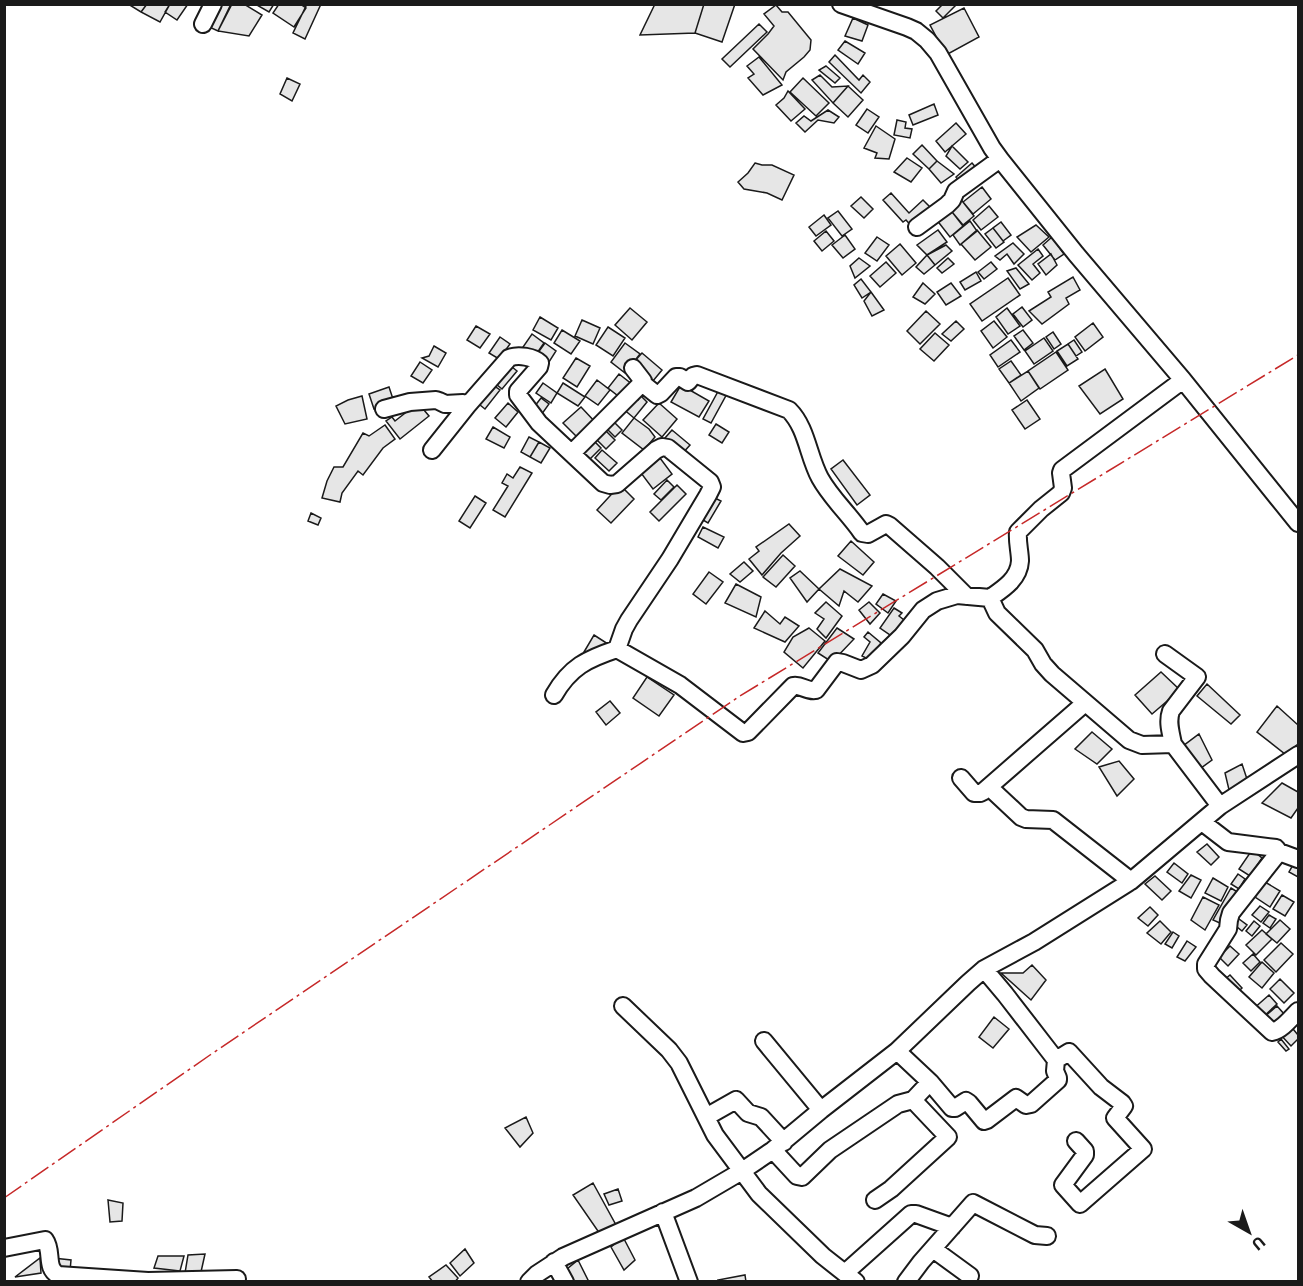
<svg xmlns="http://www.w3.org/2000/svg" width="1303" height="1286" font-family="'Open Sans',sans-serif">
<style>
.building{fill:#e6e6e6;stroke:#1a1a1a;stroke-width:1.5}
.lines{fill:none;stroke-linecap:round;stroke-linejoin:round}
.minor-casing{stroke:#1a1a1a;stroke-width:20}
.minor{stroke:#fff;stroke-width:16}
.power{stroke:#c62828;stroke-width:1.5;stroke-dasharray:21 4.5 3 4.5;stroke-linecap:butt}
</style>
<rect width="100%" height="100%" fill="#fff"/>
<!-- building -->
<path class="building" d="M128 4H147L141 12Z
M147 4H170L160 22 141 12Z
M170 4H188L177 20 165 12Z
M219 4H232L218 31 207 26Z
M231 4H244L262 15 249 36 218 31Z
M255 4H274L269 12Z
M279 4H300L306 8 294 27 273 13Z
M307 4H321L305 39 293 33Z
M655 4H704L695 33 640 35Z
M704 4H735L722 42 695 33Z
M943 4H957L943 18 936 11Z
M776 5 782 12H788L811 40 810 50 804 57 786 72 783 80 753 49 768 34 774 26 764 14Z
M964 8 979 37 946 55 930 25Z
M853 18 868 25 862 41 845 36Z
M759 24 767 32 730 67 722 59Z
M845 41 865 53 858 64 838 50Z
M835 55 859 80 863 75 870 82 861 93 829 62Z
M759 57 782 85 763 95 748 78 754 74 747 66Z
M826 66 840 78 835 83 819 70Z
M820 75 832 87 848 86 833 103 812 80Z
M287 78 300 84 292 101 280 94Z
M803 78 829 103 816 116 790 92Z
M848 86 863 100 848 117 833 103Z
M788 91 805 109 791 121 776 105 784 98Z
M934 104 938 115 913 125 909 115Z
M867 109 879 117 868 133 856 125Z
M828 110 839 117 834 123 818 120 805 132 796 123 804 116 811 121Z
M897 120 906 122 905 128 912 129 910 138 894 135Z
M956 123 966 134 945 152 936 141Z
M876 126 895 139 889 159 875 158 877 153 864 148Z
M922 145 937 161 929 169 913 154Z
M952 146 968 162 960 169 946 156Z
M907 158 922 168 911 182 894 172Z
M937 161 954 174 941 183 929 169Z
M755 163 762 165H772L794 175 782 200 767 193 744 189 738 182 748 173Z
M972 163 978 170 962 184 956 177Z
M982 187 991 199 973 214 963 202Z
M891 193 909 213 923 200 934 211 914 229 906 220 903 222 883 200Z
M861 197 873 209 864 218 851 206Z
M959 197 974 216 963 225 947 206Z
M989 206 998 217 981 230 973 220Z
M949 208 963 226 950 237 936 219Z
M838 211 852 229 842 236 828 218Z
M824 215 831 225 816 236 809 227Z
M970 221 977 231 960 245 953 235Z
M1001 222 1011 235 1003 241 993 228Z
M1036 225 1049 237 1031 252 1017 237Z
M993 228 1004 242 996 248 985 234Z
M938 230 947 242 927 255 917 245Z
M977 230 991 247 975 260 961 244Z
M826 231 834 241 822 251 814 241Z
M845 235 855 249 843 258 832 245Z
M877 237 889 245 877 261 865 253Z
M1052 237 1064 254 1055 260 1043 245Z
M1013 243 1024 254 1014 264 1007 254 1000 260 995 256Z
M900 244 916 263 902 275 886 256Z
M946 245 952 251 935 265 927 255Z
M1038 249 1043 256 1033 264 1040 273 1032 280 1018 265Z
M1051 254 1057 265 1046 275 1038 264Z
M927 255 935 265 924 274 916 267Z
M859 258 870 266 855 278 850 266Z
M948 258 954 264 942 273 937 268Z
M886 262 896 273 880 287 870 276Z
M991 262 997 269 984 279 978 272Z
M1016 268 1029 284 1020 289 1007 271Z
M976 272 981 281 965 290 960 282Z
M1073 277 1080 290 1066 298 1069 304 1042 324 1029 311 1051 297 1048 292Z
M1008 278 1020 295 982 321 970 304Z
M861 279 871 292 862 298 854 285Z
M923 283 935 294 925 304 913 297Z
M951 283 961 296 946 305 937 292Z
M871 292 884 310 872 316 864 301Z
M1022 307 1032 320 1023 327 1013 314Z
M630 308 647 322 632 340 615 325Z
M1007 308 1020 326 1008 334 996 317Z
M926 311 940 324 920 344 907 331Z
M540 317 558 328 551 340 533 330Z
M582 320 600 328 593 344 575 336Z
M956 321 964 329 951 341 942 334Z
M994 321 1007 337 993 348 981 331Z
M1093 323 1103 337 1085 351 1075 337Z
M476 326 490 334 480 348 467 340Z
M608 327 625 338 613 356 596 345Z
M562 330 580 341 571 354 554 343Z
M1023 330 1033 343 1024 350 1014 336Z
M1053 332 1061 344 1054 349 1046 337Z
M935 333 949 345 934 361 920 349Z
M532 334 544 343 535 356 523 347Z
M500 337 510 344 499 359 489 353Z
M1044 338 1053 351 1034 364 1025 351Z
M1011 340 1020 352 998 367 990 355Z
M1074 340 1082 352 1076 356 1068 344Z
M545 343 556 351 549 362 537 354Z
M625 343 640 354 625 373 611 362Z
M1068 344 1078 359 1067 366 1057 351Z
M434 346 446 353 438 367 422 358 429 356Z
M1056 352 1068 370 1040 389 1028 371Z
M642 353 662 370 653 381 633 363Z
M576 358 590 366 577 387 563 378Z
M1011 361 1021 375 1009 383 999 369Z
M420 362 432 370 423 383 411 376Z
M506 362 517 371 502 389 491 380Z
M1105 369 1123 399 1100 414 1079 386Z
M1028 371 1039 388 1021 401 1009 383Z
M619 374 633 385 622 399 608 388Z
M597 380 610 390 598 405 585 396Z
M490 383 500 390 485 409 475 401Z
M543 383 557 393 551 403 536 393Z
M563 383 585 397 578 406 557 393Z
M681 385 709 401 699 417 671 402Z
M721 386 729 390 711 423 703 419Z
M389 387 394 402 374 409 369 394Z
M362 396 367 419 345 424 336 406 348 400Z
M632 396 638 400 641 396 647 402 634 418 622 408Z
M541 398 549 404 539 418 531 411Z
M1027 400 1040 419 1025 429 1012 410Z
M418 403 429 416 400 439 386 421 392 417 395 421Z
M508 403 518 412 506 427 495 418Z
M659 403 677 419 662 437 643 420Z
M581 407 597 424 580 440 563 423Z
M634 418 649 429 655 437 644 450 622 433Z
M611 419 622 430 615 437 604 426Z
M716 424 729 432 722 443 709 435Z
M385 425 395 439 383 448 363 475 358 471 342 493 340 502 322 498 327 481 334 467H343L363 433 369 436Z
M493 427 510 437 504 448 486 439Z
M603 428 615 440 606 449 594 437Z
M672 430 690 445 681 455 674 445 665 438Z
M529 437 539 442 530 457 521 452Z
M592 439 601 448 586 463 577 454Z
M539 442 550 448 541 463 530 457Z
M602 450 617 463 609 471 595 458Z
M657 454 672 474 653 489 638 469Z
M843 460 870 495 857 505 831 469Z
M520 467 532 473 505 517 493 510 508 486 502 483 507 474 513 478Z
M667 480 674 487 661 500 654 494Z
M620 485 634 499 611 523 597 510Z
M677 485 686 494 659 521 650 512Z
M475 496 486 503 470 528 459 521Z
M711 496 721 501 708 523 698 517Z
M311 513 321 518 318 525 308 521Z
M789 524 800 536 781 553 762 575 749 559 759 551 756 547Z
M703 527 724 537 718 548 698 537Z
M851 541 874 562 863 575 838 556Z
M783 555 795 566 776 587 763 577Z
M744 562 753 571 740 582 730 574Z
M840 569 872 586 858 602 844 591 839 606 819 589Z
M800 571 819 589 807 602 790 578Z
M709 572 723 582 706 604 693 594Z
M736 584 761 597 756 617 725 603Z
M883 594 896 601 888 613 876 604Z
M826 602 842 616 826 638 817 629 824 619 815 613Z
M869 602 880 613 870 624 859 610Z
M894 608 902 613 899 616 904 620 896 639 880 628Z
M765 611 780 624 785 617 799 626 785 642 754 628Z
M809 628 825 641 803 668 784 652 793 637Z
M837 628 854 639 832 662 818 653Z
M868 632 881 643 870 660 862 656 870 642 864 637Z
M594 635 608 644 593 653 584 652Z
M1161 672 1180 690 1152 714 1135 695Z
M647 677 674 695 659 716 633 698Z
M1207 684 1240 715 1231 724 1197 696Z
M610 701 620 713 606 725 596 712Z
M1277 706 1298 725V744L1285 754 1257 732Z
M1092 732 1112 749 1097 764 1075 749Z
M1199 734 1212 760 1197 771 1179 749Z
M1119 761 1134 779 1117 796 1099 767Z
M1242 764 1249 785 1230 794 1225 773Z
M1282 783 1298 792V808L1291 818 1262 803Z
M1207 844 1219 857 1211 865 1197 852Z
M1252 850 1262 858 1250 876 1239 869Z
M1174 863 1188 874 1182 883 1167 872Z
M1293 865 1298 867V877L1289 872Z
M1238 874 1245 879 1239 889 1231 884Z
M1191 875 1201 880 1191 898 1179 891Z
M1155 876 1171 891 1162 900 1145 884Z
M1213 878 1228 887 1221 901 1205 893Z
M1265 882 1280 891 1270 907 1255 897Z
M1231 888 1239 893 1222 924 1213 920Z
M1282 895 1294 902 1285 916 1273 909Z
M1203 897 1219 905 1205 930 1191 920Z
M1260 906 1269 912 1261 922 1252 915Z
M1150 907 1158 915 1148 926 1138 918Z
M1269 915 1276 919 1270 928 1263 923Z
M1235 916 1247 925 1242 931 1231 922Z
M1280 920 1290 929 1277 943 1266 934Z
M1160 921 1171 932 1161 944 1147 933Z
M1254 921 1260 926 1252 936 1246 931Z
M1262 930 1272 939 1256 955 1246 945Z
M1173 932 1179 936 1172 948 1165 944Z
M1187 941 1196 947 1185 961 1177 957Z
M1281 943 1293 954 1276 972 1264 960Z
M1230 946 1239 954 1228 966 1219 957Z
M1253 954 1260 962 1251 971 1243 963Z
M1262 962 1274 973 1262 988 1249 977Z
M1032 965 1046 980 1031 1000 1001 973H1023Z
M1230 975 1242 988 1237 993 1224 980Z
M1280 979 1294 993 1284 1003 1270 989Z
M1269 995 1277 1004 1261 1019 1252 1010Z
M1277 1006 1285 1015 1271 1027 1263 1018Z
M994 1017 1009 1029 993 1048 979 1037Z
M1289 1024 1298 1035V1039L1291 1046 1279 1033Z
M1281 1039 1289 1049 1286 1051 1278 1042Z
M526 1117 533 1133 520 1147 505 1128Z
M593 1183 616 1225 600 1234 573 1195Z
M618 1189 622 1201 609 1205 604 1194Z
M108 1200 123 1203 122 1221 110 1222Z
M623 1237 635 1260 624 1270 611 1247Z
M465 1249 474 1263 460 1276 450 1263Z
M205 1254 201 1272 185 1273 188 1255Z
M158 1256H184L180 1271 154 1268Z
M40 1258 41 1273 15 1277Z
M53 1258 71 1260 70 1271H55Z
M578 1260 589 1282H567L562 1273Z
M446 1265 458 1278 455 1282H433L429 1277Z
M745 1275 746 1282H719L718 1280Z"/>
<g class="lines">
<!-- minor casing -->
<g class="minor-casing">
<path id="minor" d="M841 4 907 27 916 31 927 40 938 53 992 148 1000 159 1076 254 1183 380 1298 523
M203 24 213 4
M917 227 947 205 952 200 956 191 1000 159
M1183 380 1062 470 1061 473 1063 488 1061 493 1041 509 1018 532C1017 542 1020 552 1020 561 1019 579 1003 589 990 598L997 613 1035 650 1043 664 1052 674 1129 740 1142 745 1173 744 1220 806
M642 383 657 395 661 393 676 377H680L688 382 693 376 697 375 789 410C807 428 808 456 820 478 831 498 849 514 862 533L868 534 886 524 890 526 937 567 966 596
M384 409 410 402 436 400 439 401 445 404 463 403 467 406 509 358C518 354 534 357 540 363L539 367 518 391V395L539 423 603 483 610 485 617 484 656 450 662 447 668 448 710 482 712 487 708 495 670 559 629 620 624 629 617 649 680 685 743 733 748 732 793 686C801 684 807 692 816 690L837 662 843 663 861 670 872 665 902 636 923 610 937 601 957 595 990 598
M432 450 467 406
M572 453 642 383 643 381 633 368
M1165 654 1197 677 1171 711C1167 722 1171 733 1173 744
M554 695C570 667 587 659 617 649
M961 778 974 793H980L984 791 1085 703
M989 787 1021 817 1026 819 1053 820 1131 881
M1202 822 1228 842 1276 848 1279 852 1231 913 1229 920 1228 929 1206 964V969L1212 976 1272 1032C1282 1030 1291 1018 1298 1011
M1279 852 1298 859
M984 969 1005 994 1056 1060 1069 1052 1101 1087 1122 1103 1124 1106 1115 1118 1143 1149 1080 1204 1063 1185 1085 1155V1151L1076 1141
M623 1006 669 1050 679 1063 715 1135 759 1194 823 1256 856 1282
M764 1041 821 1110
M897 1051 930 1082 952 1108H955L966 1101 969 1103 984 1121 987 1120 1016 1098 1026 1105 1031 1104 1058 1080V1078L1055 1071 1056 1060
M706 1117 736 1100 748 1113 761 1117 784 1142
M773 1150 797 1176 802 1177 830 1150 898 1104 913 1100
M875 1200 891 1189 948 1137 913 1100 930 1082
M663 1212 689 1282
M4 1248 45 1240C53 1251 45 1268 58 1275L148 1281 237 1279
M933 1249 970 1276
M554 1262 565 1282
M845 1273 911 1214H916L952 1227
M529 1282 537 1274 563 1257 696 1198 742 1171 773 1150 821 1110 897 1051 968 983 984 969 1034 942 1131 881 1220 806 1298 755
M906 1282 921 1262 973 1203 1035 1235 1047 1236"/>
</g>
<!-- minor -->
<use href="#minor" class="minor"/>
<!-- power -->
<path class="power" d="M4 1198 210 1055 740 696 1298 355"/>
</g>
<!-- border -->
<rect width="1303" height="1286" fill="none" stroke="#1a1a1a" stroke-width="12"/>
<!-- north arrow -->
<g transform="translate(1249 1232) rotate(140)" stroke="#ffffff" stroke-width="4.5" paint-order="stroke">
<path d="M0-4.5L10 22L0 15L-10 22Z" fill="#1a1a1a"/>
<text y="-9" font-size="16" font-weight="bold" text-anchor="middle" fill="#1a1a1a">U</text>
</g>
</svg>
